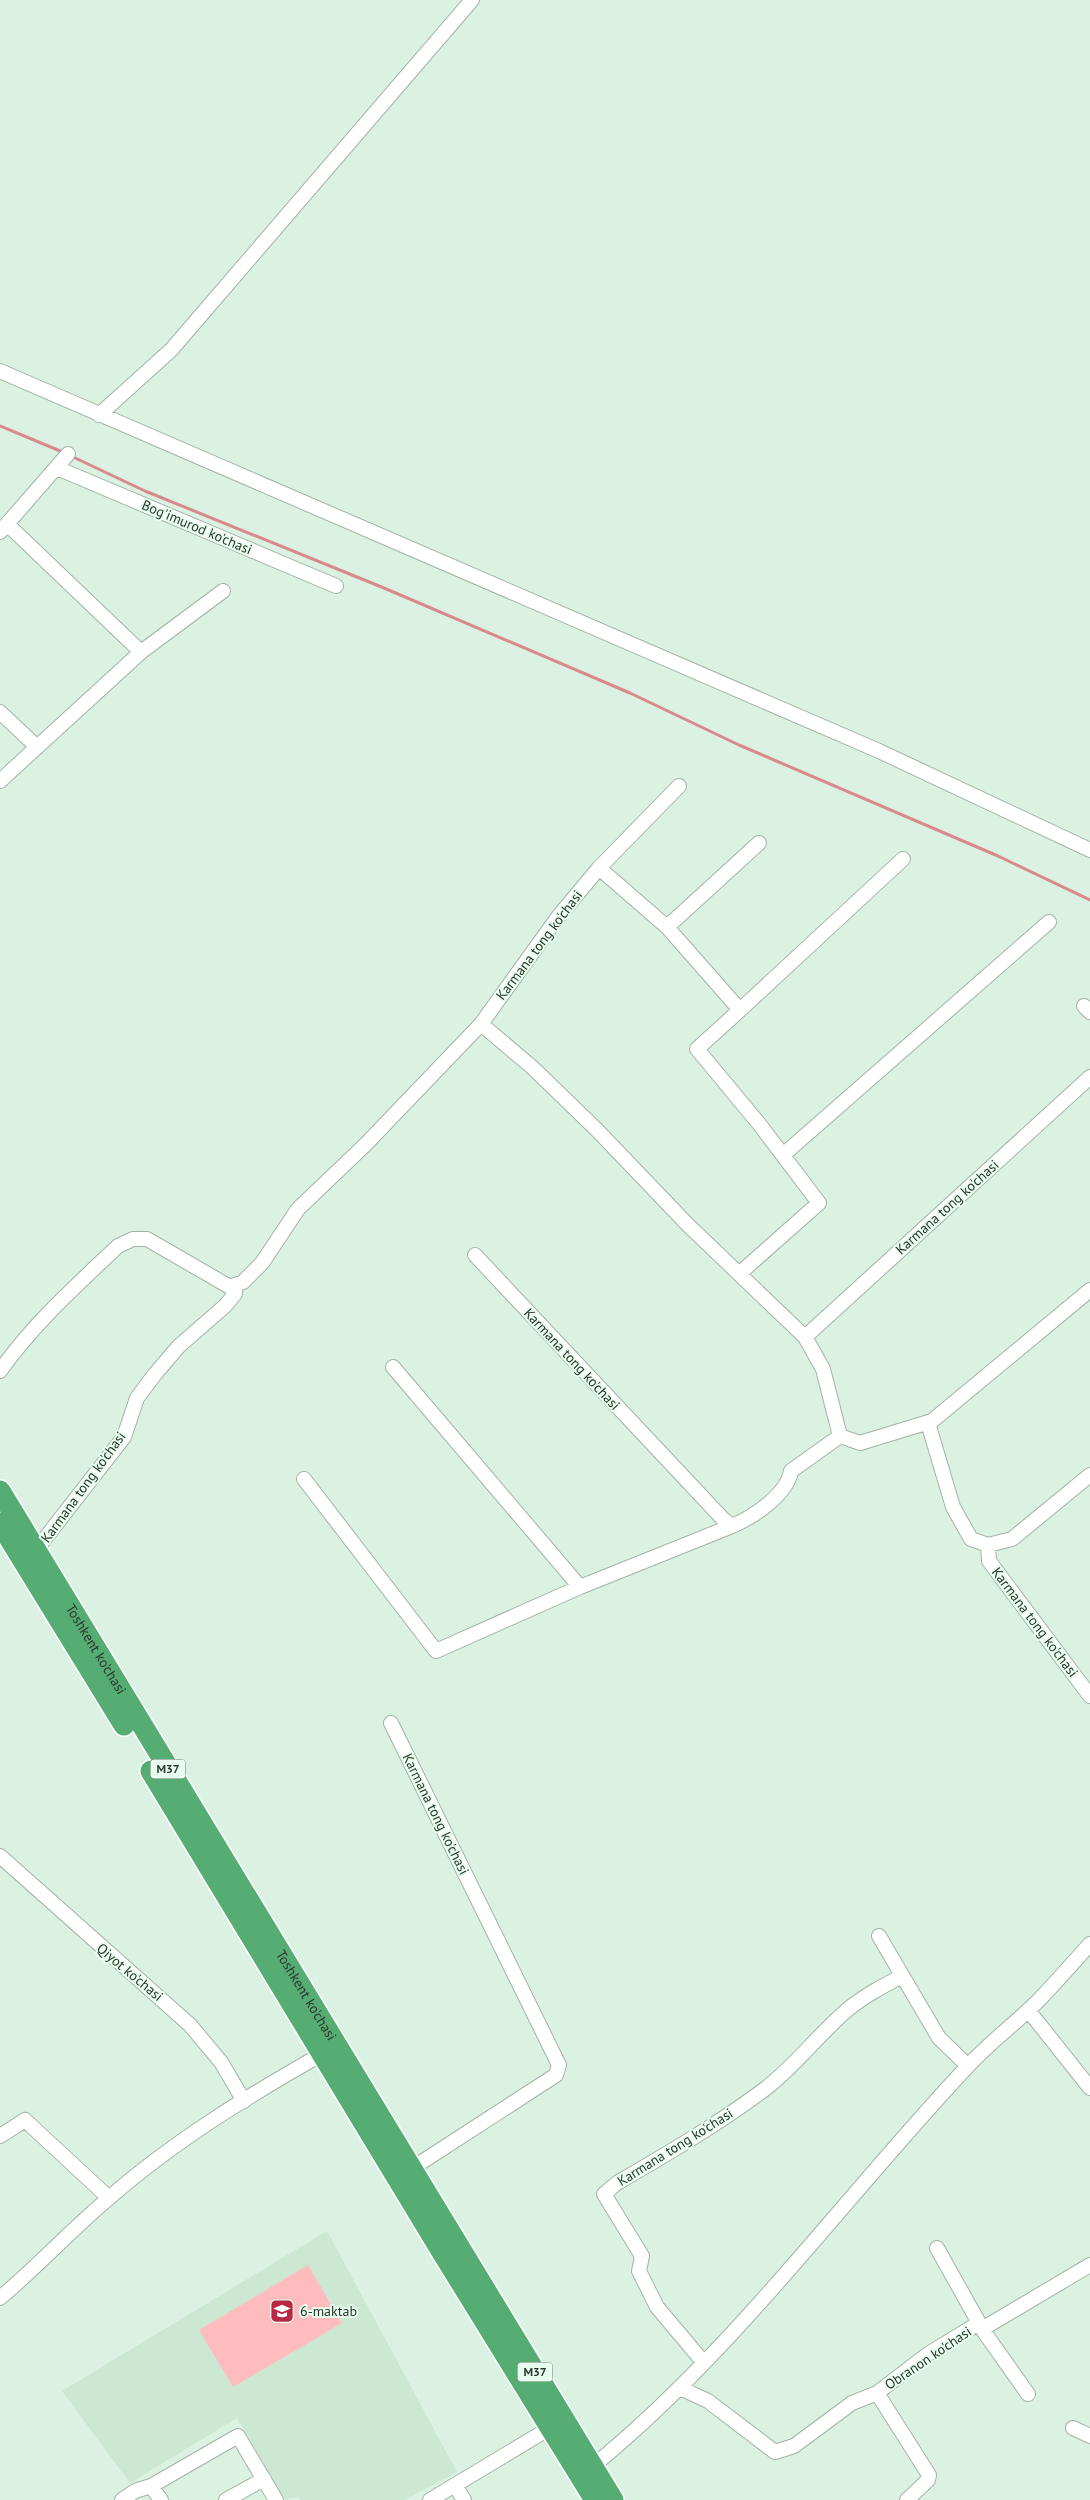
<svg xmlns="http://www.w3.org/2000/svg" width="1090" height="2500" font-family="'PT Sans',sans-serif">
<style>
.built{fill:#cce8d3}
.green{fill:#febcbf}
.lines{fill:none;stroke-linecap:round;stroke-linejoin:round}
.stream{stroke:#d9898e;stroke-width:3}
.minor-casing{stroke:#a0b4a5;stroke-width:16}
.highway-casing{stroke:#fff;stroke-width:24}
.minor{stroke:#fff;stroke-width:14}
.highway{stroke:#56ad74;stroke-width:21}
.labels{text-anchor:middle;stroke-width:4;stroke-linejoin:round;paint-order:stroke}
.shield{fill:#e8feee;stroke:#647168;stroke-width:1}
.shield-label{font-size:12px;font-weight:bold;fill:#2c352e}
.street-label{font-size:14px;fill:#2c352e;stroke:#e8feee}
.poi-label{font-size:14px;fill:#2c352e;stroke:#e8feee;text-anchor:start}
</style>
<rect width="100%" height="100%" fill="#dbf1e1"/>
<!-- built -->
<path class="built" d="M327 2231 457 2472 404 2500H300L298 2497 285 2500 237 2418 130 2483 62 2391Z"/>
<!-- green -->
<path class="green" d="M308 2265 342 2323 233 2387 199 2330Z"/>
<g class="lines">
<!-- stream -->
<path class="stream" d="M0 426 65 453
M71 456 145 491 384 588 630 693 739 745 998 856 1090 900"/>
<!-- minor casing -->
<g class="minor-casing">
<path id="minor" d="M0 371 879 751 1090 850
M99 415 171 350 472 0
M57 468 336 586
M0 532 68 454
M141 652 223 591
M0 712 36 746
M0 781 141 652 7 524
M599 868 667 927 740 1010 697 1049 760 1125 819 1203 740 1273
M667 927 759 843
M1084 1006 1090 1012
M740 1010 903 859
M481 1024 558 917 599 868 679 786
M783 1155 1049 922
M475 1255 723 1519 732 1526C753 1517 787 1495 791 1471L840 1436
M805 1337 1090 1077
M393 1367 580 1587
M0 1371C33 1324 76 1286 118 1246L133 1239H147L230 1287 243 1282 262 1263 298 1209 366 1144 481 1024 533 1068 597 1130 688 1225 805 1337 823 1369 840 1436
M928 1423 953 1507 971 1539 988 1545 1012 1539 1090 1475
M840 1436 860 1443 932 1421 1090 1290
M304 1479 436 1651 580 1587 732 1526
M988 1545 989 1561 1090 1696
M36 1550 124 1437 137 1398 155 1374 179 1346 225 1306 235 1294V1285
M391 1723 559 2065 556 2075 411 2169
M0 1856 190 2025 221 2062 244 2101
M879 1936 939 2038 968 2066
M1028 2010 1090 2088
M0 2136 25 2120 109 2198
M0 2298C38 2266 71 2230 109 2198 175 2140 253 2093 329 2050
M979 2323 982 2329 1090 2265
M982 2329 1028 2394
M704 2363 657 2307 639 2271 642 2256 604 2194 617 2183C667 2154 718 2124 765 2089 795 2066 818 2035 847 2010 864 1996 883 1986 902 1976
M680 2388 708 2401 775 2452 794 2446 852 2403 877 2393 928 2354 979 2323 937 2248
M877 2393 929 2475 928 2480 907 2500
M1073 2428 1090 2436
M593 2466C735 2350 842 2200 967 2067 989 2043 1016 2023 1039 2000 1056 1982 1073 1963 1090 1944
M455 2485 464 2500
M151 2486 238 2436 276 2500
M122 2500 135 2491 151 2486 161 2500
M226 2500 264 2479
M430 2500 550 2428"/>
</g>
<!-- highway casing -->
<g class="highway-casing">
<g id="highway">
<path id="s1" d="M0 1491 613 2500"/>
<path d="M0 1523 124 1725"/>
<path d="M151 1771 442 2252 595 2500"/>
</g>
</g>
<!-- minor -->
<use href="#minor" class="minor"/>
<!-- highway -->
<use href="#highway" class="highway"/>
</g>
<!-- icons -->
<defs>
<g id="school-square" transform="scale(1.25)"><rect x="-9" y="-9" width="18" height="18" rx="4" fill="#b92744" stroke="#e8feee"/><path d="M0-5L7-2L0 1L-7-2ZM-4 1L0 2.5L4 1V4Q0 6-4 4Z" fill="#fff"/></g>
</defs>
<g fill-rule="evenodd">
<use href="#school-square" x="282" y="2311"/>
</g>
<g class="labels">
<!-- shield labels -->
<g class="shield">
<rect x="150.5" y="1759.5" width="35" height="19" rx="4"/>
<rect x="517.5" y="2362.5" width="35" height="19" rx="4"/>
</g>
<g class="shield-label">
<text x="168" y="1773">M37</text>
<text x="535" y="2376">M37</text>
</g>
<!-- street labels -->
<g class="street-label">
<text transform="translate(197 527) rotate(23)" y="5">Bog'imurod ko'chasi</text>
<text transform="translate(539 945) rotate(-53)" y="5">Karmana tong ko'chasi</text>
<text transform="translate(947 1207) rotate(-42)" y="5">Karmana tong ko'chasi</text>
<text transform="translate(572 1359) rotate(47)" y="5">Karmana tong ko'chasi</text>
<text transform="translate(83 1487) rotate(-54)" y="5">Karmana tong ko'chasi</text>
<text transform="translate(1035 1622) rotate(53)" y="5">Karmana tong ko'chasi</text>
<text dy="5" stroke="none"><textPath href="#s1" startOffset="185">Toshkent ko'chasi</textPath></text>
<text transform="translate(436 1814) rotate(64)" y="5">Karmana tong ko'chasi</text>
<text transform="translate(130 1972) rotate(40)" y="5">Qiyot ko'chasi</text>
<text dy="5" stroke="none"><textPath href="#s1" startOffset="590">Toshkent ko'chasi</textPath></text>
<text transform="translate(675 2147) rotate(-32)" y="5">Karmana tong ko'chasi</text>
<text transform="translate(928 2358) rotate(-34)" y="5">Obranon ko'chasi</text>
</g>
<!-- poi labels -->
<g class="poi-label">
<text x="300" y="2316">6-maktab</text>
</g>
</g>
</svg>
